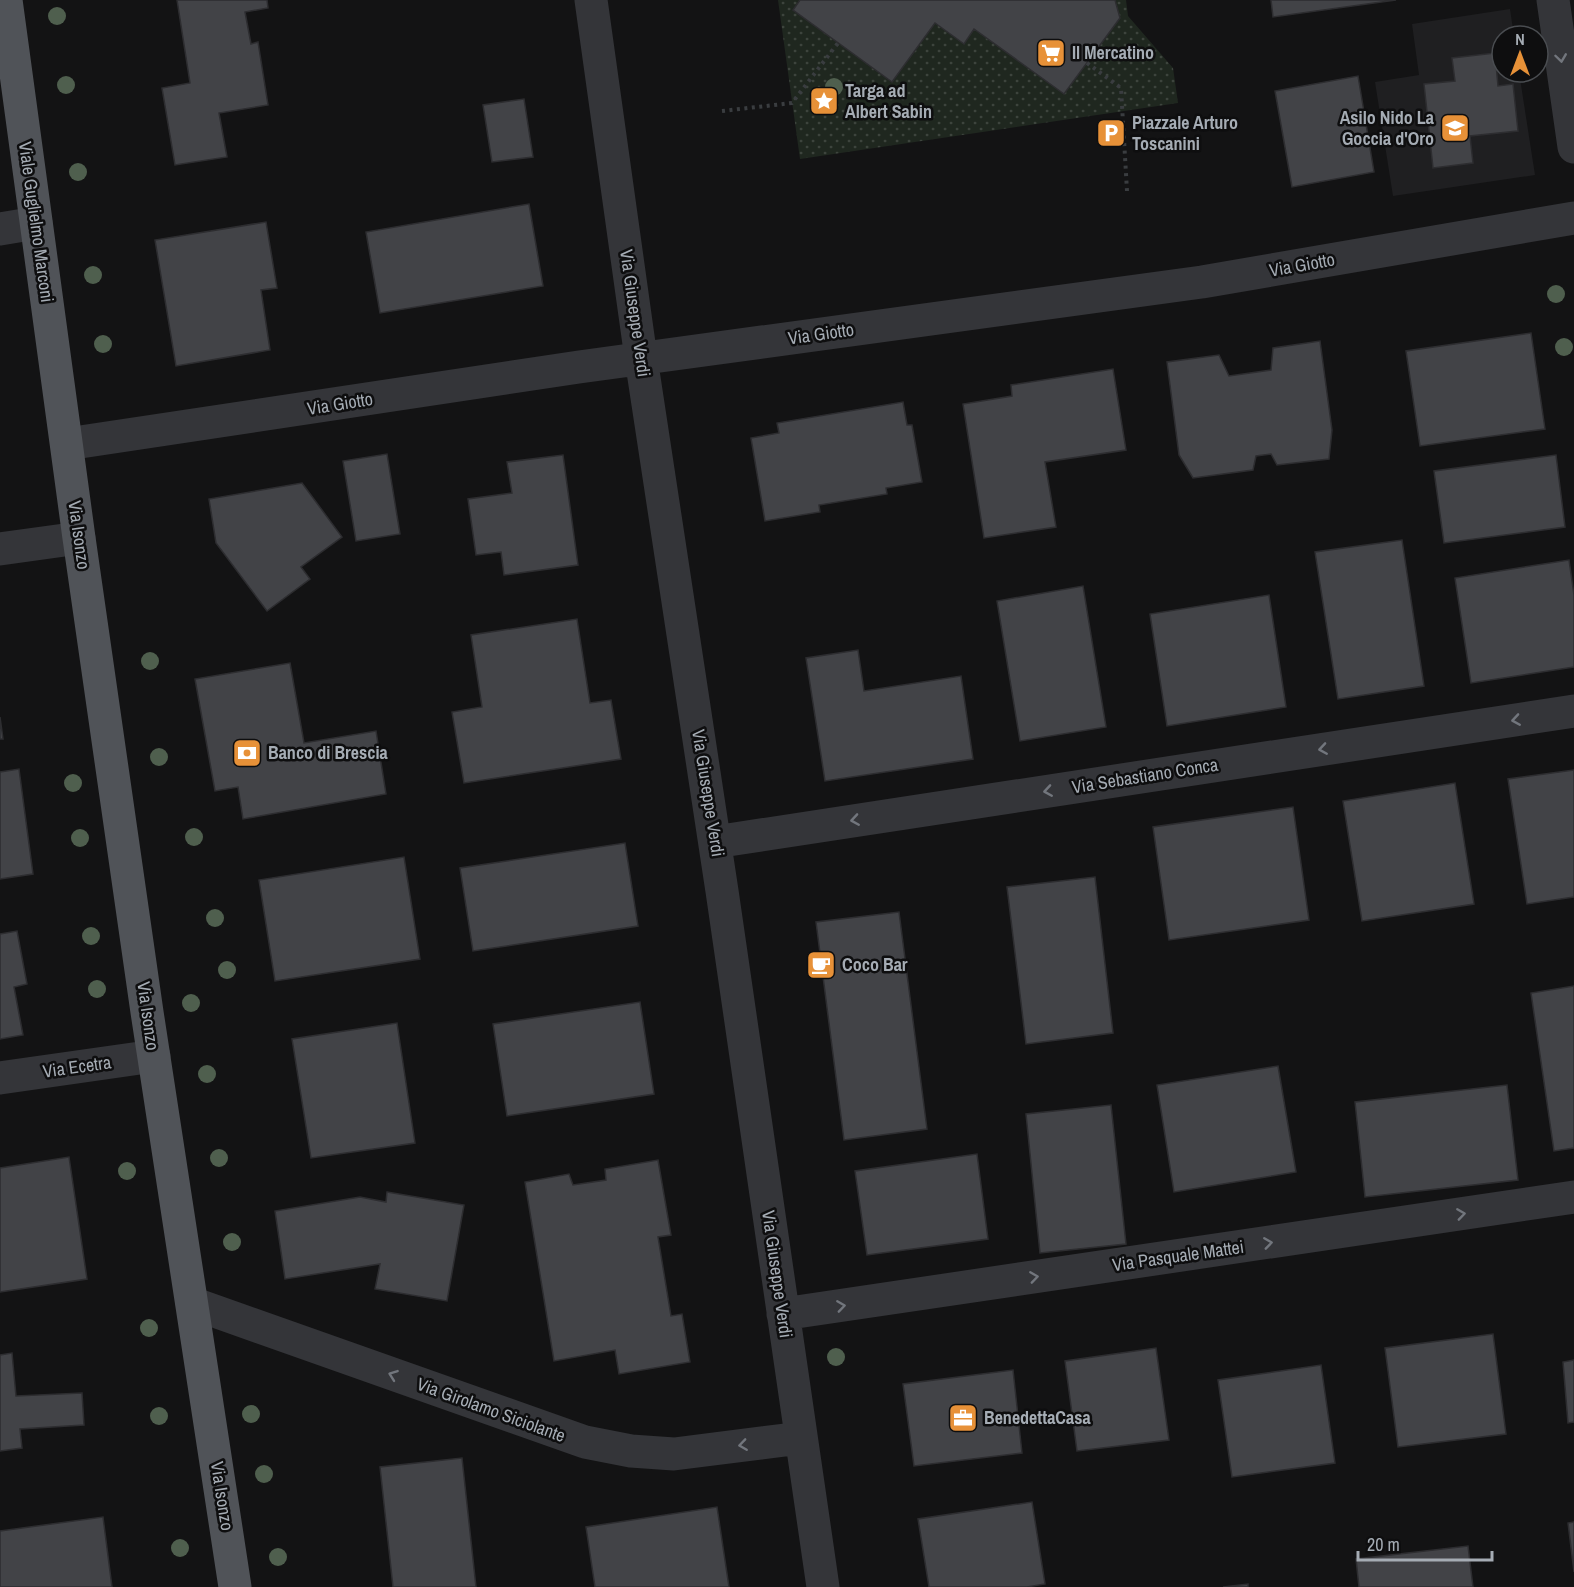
<svg xmlns="http://www.w3.org/2000/svg" width="1574" height="1587" font-family="'Archivo Narrow',sans-serif">
<style>
.built{fill:#1f1f21}
.grass{fill:url(#grass-dots)}
.building{fill:#424347;stroke:#2d2d30;stroke-width:1.5}
.lines{fill:none;stroke-linecap:round;stroke-linejoin:round}
.path{stroke:#3a3d40;stroke-width:4;stroke-dasharray:3 4.5;stroke-linecap:butt}
.minor{stroke:#343539;stroke-width:33}
.major{stroke:#505358;stroke-width:33}
.tree{fill:#4f5f4e}
.oneway{stroke:#72767d}
.labels{text-anchor:middle;stroke-width:5;stroke-linejoin:round;paint-order:stroke}
.poi-label{font-size:18px;font-weight:bold;fill:#a5acb4;stroke:#0e0e0f;text-anchor:start}
.street-label{font-size:18px;fill:#a5acb4;stroke:#0e0e0f}
</style>
<defs>
<pattern id="grass-dots" width="8" height="8" patternUnits="userSpaceOnUse" patternTransform="scale(1.5)"><rect width="8" height="8" fill="#1f271f"/><path d="M2 2h.1M6 6h.1" fill="none" stroke="#3d443d" stroke-width="1.8" stroke-linecap="round"/></pattern>
</defs>
<rect width="100%" height="100%" fill="#131314"/>
<!-- built -->
<path class="built" d="M1510 9 1514 36H1502V72H1519L1535 175 1393 196 1375 82 1419 75 1412 24Z"/>
<!-- grass -->
<path class="grass" d="M778 0H1126L1128 16 1173 68 1178 103 800 159Z"/>
<!-- building -->
<path class="building" d="M177 0H267L268 8 245 12 251 44 258 42 268 105 219 113 227 157 175 165 162 88 190 83Z
M800 0H1115L1120 18 1064 94 974 29 964 44 935 23 892 82 793 10Z
M1271 0H1396L1273 17Z
M1495 53 1498 86 1513 84 1518 131 1470 136 1473 163 1433 168 1424 84 1455 81 1452 58Z
M1358 76 1374 172 1292 187 1275 91Z
M524 99 533 157 492 162 483 105Z
M529 204 543 286 380 313 366 232Z
M266 222 277 288 261 290 270 350 176 366 155 240Z
M1531 333 1545 429 1420 446 1406 351Z
M1320 341 1332 430 1329 459 1277 465 1271 454 1256 456 1253 470 1193 478 1179 455 1167 362 1219 355 1229 376 1271 370 1273 348Z
M1113 369 1126 450 1045 462 1056 527 984 538 963 404 1012 396 1011 385Z
M903 402 907 425H912L922 482 886 488 887 494 819 505 820 512 765 521 751 438 779 433 777 423Z
M387 454 400 534 356 541 343 461Z
M563 455 578 565 504 575 501 552 476 555 468 499 512 493 507 462Z
M1556 455 1565 527 1444 543 1434 471Z
M302 483 342 537 301 567 310 579 267 611 216 543 209 499Z
M1402 540 1424 686 1338 699 1315 552Z
M1569 560 1574 595V667L1471 683 1455 578Z
M1083 586 1106 727 1020 741 997 601Z
M1269 595 1286 707 1167 726 1150 614Z
M577 619 590 703 611 700 621 759 464 783 452 712 482 707 471 635Z
M858 650 864 691 961 676 973 759 825 781 806 658Z
M290 663 304 743 376 731 386 794 243 819 238 787 215 791 195 679Z
M0 717 3 739H0Z
M19 769 33 874 0 879V772Z
M1574 770V897L1527 904 1508 779Z
M1455 783 1474 904 1362 921 1343 801Z
M1293 807 1309 920 1169 940 1153 827Z
M625 843 638 926 473 951 460 868Z
M404 857 420 959 275 981 259 880Z
M1095 877 1113 1033 1026 1044 1007 887Z
M899 912 927 1129 844 1140 816 922Z
M17 931 27 984 14 987 23 1035 0 1039V934Z
M1574 986V1148L1554 1151 1531 993Z
M640 1002 654 1094 507 1116 493 1024Z
M397 1023 415 1143 311 1158 292 1039Z
M1278 1066 1296 1172 1174 1192 1157 1085Z
M1507 1085 1518 1180 1365 1197 1355 1102Z
M1111 1105 1126 1244 1040 1253 1026 1114Z
M977 1154 988 1239 867 1255 855 1171Z
M69 1157 87 1279 0 1292V1168Z
M658 1160 671 1235 658 1237 671 1316 682 1314 690 1362 619 1374 615 1350 554 1361 525 1182 569 1174 573 1185 606 1180 605 1169Z
M387 1192 464 1205 447 1301 375 1289 380 1264 285 1279 275 1211 360 1197 386 1202Z
M1493 1334 1506 1434 1398 1447 1385 1348Z
M1156 1348 1169 1440 1077 1451 1065 1361Z
M12 1353 16 1396 82 1393 84 1425 20 1429 22 1448 0 1451V1355Z
M1574 1360V1422L1568 1423 1563 1362Z
M1321 1365 1335 1463 1232 1477 1218 1380Z
M1013 1370 1022 1453 914 1466 903 1384Z
M462 1458 476 1587H393L380 1467Z
M1032 1502 1045 1584 1027 1587H929L918 1519Z
M717 1507 729 1587H595L586 1527Z
M103 1517 112 1587H0V1531Z
M1574 1522V1572L1568 1523Z
M1468 1546 1473 1587H1359L1356 1559Z
M1248 1584V1587H1223Z"/>
<g class="lines">
<!-- path -->
<path class="path" d="M1087 63 1121 88 1127 191
M722 111 792 103 838 43"/>
<!-- minor -->
<path class="minor" d="M591 0 641 358 722 891 823 1587
M1553 0 1574 147
M0 229 36 223
M67 444 579 367 1202 282 1574 218
M0 549 79 538
M715 842 1574 711
M0 1078 154 1056
M192 1303 585 1442 631 1451 674 1454 801 1438
M783 1314 1574 1197"/>
<!-- major -->
<path class="major" d="M6 0 79 538 147 1012 235 1587"/>
</g>
<!-- trees -->
<g class="tree">
<circle cx="57" cy="16" r="9"/>
<circle cx="66" cy="85" r="9"/>
<circle cx="834" cy="87" r="9"/>
<circle cx="78" cy="172" r="9"/>
<circle cx="93" cy="275" r="9"/>
<circle cx="1556" cy="294" r="9"/>
<circle cx="103" cy="344" r="9"/>
<circle cx="1564" cy="347" r="9"/>
<circle cx="150" cy="661" r="9"/>
<circle cx="159" cy="757" r="9"/>
<circle cx="73" cy="783" r="9"/>
<circle cx="194" cy="837" r="9"/>
<circle cx="80" cy="838" r="9"/>
<circle cx="215" cy="918" r="9"/>
<circle cx="91" cy="936" r="9"/>
<circle cx="227" cy="970" r="9"/>
<circle cx="97" cy="989" r="9"/>
<circle cx="191" cy="1003" r="9"/>
<circle cx="207" cy="1074" r="9"/>
<circle cx="219" cy="1158" r="9"/>
<circle cx="127" cy="1171" r="9"/>
<circle cx="232" cy="1242" r="9"/>
<circle cx="149" cy="1328" r="9"/>
<circle cx="836" cy="1357" r="9"/>
<circle cx="251" cy="1414" r="9"/>
<circle cx="159" cy="1416" r="9"/>
<circle cx="264" cy="1474" r="9"/>
<circle cx="180" cy="1548" r="9"/>
<circle cx="278" cy="1557" r="9"/>
</g>
<!-- one-way arrows -->
<defs><path id="oneway-chevron" d="M-2-3.5L2.5 0L-2 3.5" fill="none" stroke-width="1.6" stroke-linecap="round" stroke-linejoin="round" transform="scale(1.5)"/></defs>
<g class="oneway">
<use href="#oneway-chevron" transform="translate(1561 58) rotate(82)"/>
<use href="#oneway-chevron" transform="translate(1516 720) rotate(171)"/>
<use href="#oneway-chevron" transform="translate(1323 749) rotate(171)"/>
<use href="#oneway-chevron" transform="translate(1048 791) rotate(171)"/>
<use href="#oneway-chevron" transform="translate(855 820) rotate(171)"/>
<use href="#oneway-chevron" transform="translate(1461 1214) rotate(-8)"/>
<use href="#oneway-chevron" transform="translate(1268 1243) rotate(-8)"/>
<use href="#oneway-chevron" transform="translate(1034 1277) rotate(-8)"/>
<use href="#oneway-chevron" transform="translate(841 1306) rotate(-8)"/>
<use href="#oneway-chevron" transform="translate(393 1375) rotate(-160)"/>
<use href="#oneway-chevron" transform="translate(743 1445) rotate(172)"/>
</g>
<!-- icons -->
<defs>
<g id="supermarket-square" transform="scale(1.5)"><rect x="-9" y="-9" width="18" height="18" rx="4" fill="#e79138" stroke="#0e0e0f"/><path d="M-6-5.5h2.5l.6 2H6L4.5 2H-2.5L-4.4-4H-6ZM-1.5 3.2a1.3 1.3 0 1 0 .1 0ZM3 3.2a1.3 1.3 0 1 0 .1 0Z" fill="#fff"/></g>
<g id="sight-square" transform="scale(1.5)"><rect x="-9" y="-9" width="18" height="18" rx="4" fill="#e79138" stroke="#0e0e0f"/><path d="M0-6L1.8-2.2L6-1.7L2.9 1.2L3.7 5.4L0 3.3L-3.7 5.4L-2.9 1.2L-6-1.7L-1.8-2.2Z" fill="#fff"/></g>
<g id="school-square" transform="scale(1.5)"><rect x="-9" y="-9" width="18" height="18" rx="4" fill="#e79138" stroke="#0e0e0f"/><path d="M0-5L7-2L0 1L-7-2ZM-4 1L0 2.5L4 1V4Q0 6-4 4Z" fill="#fff"/></g>
<g id="parking-square" transform="scale(1.5)"><rect x="-9" y="-9" width="18" height="18" rx="4" fill="#e79138" stroke="#0e0e0f"/><path d="M-3.5-5.5H1a3.5 3.5 0 0 1 0 7H-1V5.5H-3.5ZM-1-3.4V-.6H.8a1.4 1.4 0 0 0 0-2.8Z" fill="#fff"/></g>
<g id="bank-square" transform="scale(1.5)"><rect x="-9" y="-9" width="18" height="18" rx="4" fill="#e79138" stroke="#0e0e0f"/><path d="M-6-4H6V4H-6ZM0-2.3a2.3 2.3 0 1 0 0 4.6a2.3 2.3 0 1 0 0-4.6Z" fill="#fff"/></g>
<g id="cafe-square" transform="scale(1.5)"><rect x="-9" y="-9" width="18" height="18" rx="4" fill="#e79138" stroke="#0e0e0f"/><path d="M-5.5-4.5H6V0H3Q3 3.5 0 3.5H-2.5Q-5.5 3.5-5.5 0ZM3-3.2v2h1.7v-2ZM-6 4.5H4V6H-6Z" fill="#fff"/></g>
<g id="office-square" transform="scale(1.5)"><rect x="-9" y="-9" width="18" height="18" rx="4" fill="#e79138" stroke="#0e0e0f"/><path d="M-6-3h4V-5.5h4V-3h4V5H-6ZM-1-4.5V-3h2v-1.5ZM-6 0V1H6V0Z" fill="#fff"/></g>
</defs>
<g fill-rule="evenodd">
<use href="#supermarket-square" x="1051" y="53"/>
<use href="#sight-square" x="824" y="101"/>
<use href="#school-square" x="1455" y="128"/>
<use href="#parking-square" x="1111" y="133"/>
<use href="#bank-square" x="247" y="753"/>
<use href="#cafe-square" x="821" y="965"/>
<use href="#office-square" x="963" y="1418"/>
</g>
<g class="labels">
<!-- poi labels -->
<g class="poi-label">
<text x="1072" y="59">Il Mercatino</text>
<text x="845" y="97">Targa ad<tspan x="845" dy="21">Albert Sabin</tspan></text>
<text x="1434" y="124" text-anchor="end">Asilo Nido La<tspan x="1434" dy="21">Goccia d'Oro</tspan></text>
<text x="1132" y="129">Piazzale Arturo<tspan x="1132" dy="21">Toscanini</tspan></text>
<text x="268" y="759">Banco di Brescia</text>
<text x="842" y="971">Coco Bar</text>
<text x="984" y="1424">BenedettaCasa</text>
</g>
<!-- street labels -->
<g class="street-label">
<text transform="translate(36 222) rotate(82)" y="6">Viale Guglielmo Marconi</text>
<text transform="translate(1302 265) rotate(-10)" y="6">Via Giotto</text>
<text transform="translate(635 313) rotate(82)" y="6">Via Giuseppe Verdi</text>
<text transform="translate(821 334) rotate(-8)" y="6">Via Giotto</text>
<text transform="translate(340 404) rotate(-9)" y="6">Via Giotto</text>
<text transform="translate(79 535) rotate(82)" y="6">Via Isonzo</text>
<text transform="translate(1145 776) rotate(-9)" y="6">Via Sebastiano Conca</text>
<text transform="translate(708 793) rotate(81)" y="6">Via Giuseppe Verdi</text>
<text transform="translate(148 1016) rotate(82)" y="6">Via Isonzo</text>
<text transform="translate(77 1067) rotate(-8)" y="6">Via Ecetra</text>
<text transform="translate(1178 1256) rotate(-8)" y="6">Via Pasquale Mattei</text>
<text transform="translate(777 1274) rotate(82)" y="6">Via Giuseppe Verdi</text>
<text transform="translate(491 1410) rotate(20)" y="6">Via Girolamo Siciolante</text>
<text transform="translate(222 1496) rotate(81)" y="6">Via Isonzo</text>
</g>
</g>
<!-- north arrow -->
<g transform="translate(1520 54)"><circle r="28" fill="#0e0e0f" stroke="#4a4d51" stroke-width="1.5"/>
<path d="M0-4.5L10 22L0 15L-10 22Z" fill="#e79138"/>
<text y="-9" font-size="16" font-weight="bold" text-anchor="middle" fill="#a5acb4">N</text>
</g>
<!-- scale -->
<path d="M1358 1551v9h134v-9" fill="none" stroke="#a5acb4" stroke-width="3"/>
<text x="1367" y="1551" font-size="18" fill="#a5acb4" stroke="#0e0e0f" stroke-width="4.5" paint-order="stroke">20 m</text>
</svg>
